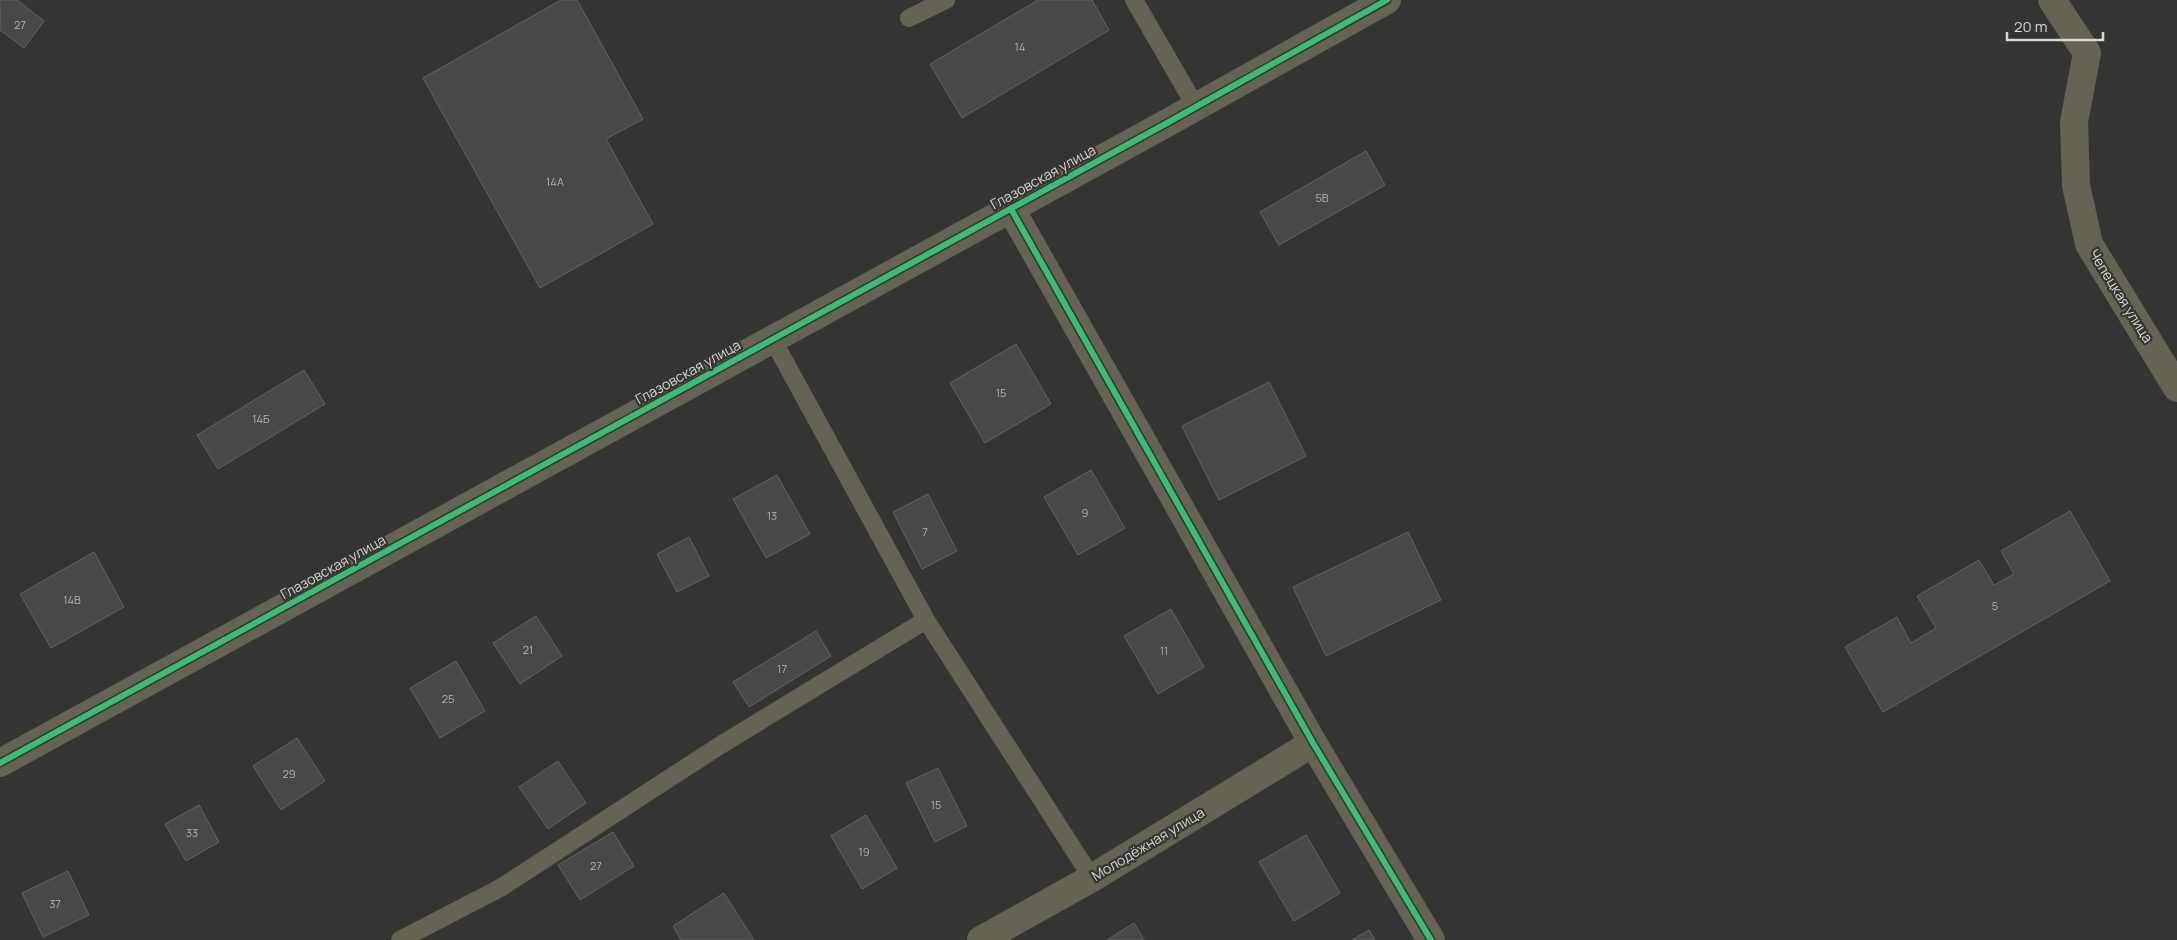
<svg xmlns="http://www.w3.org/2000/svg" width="2177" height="940" font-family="Manrope,sans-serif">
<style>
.building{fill:#484846;stroke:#636362}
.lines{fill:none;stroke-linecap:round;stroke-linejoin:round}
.lane{stroke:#656353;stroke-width:18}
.street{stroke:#656353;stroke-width:28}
.cycleway-casing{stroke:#353532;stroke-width:9}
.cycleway{stroke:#3abd76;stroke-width:6}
.labels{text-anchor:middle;stroke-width:4.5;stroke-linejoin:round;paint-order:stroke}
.number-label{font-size:11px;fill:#b3b3b1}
.street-label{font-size:14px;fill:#d7d7d5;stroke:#353532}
</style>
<rect width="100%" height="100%" fill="#343433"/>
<!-- building -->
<path class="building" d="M0 0H17L44 21 24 48 0 30Z
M561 0H577L643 119 606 139 653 224 540 288 423 78Z
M1038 0H1092L1109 30 962 118 930 64Z
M1366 151 1385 185 1279 245 1260 212Z
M1016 344 1051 404 985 443 950 383Z
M304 370 325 404 218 469 197 435Z
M1269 382 1306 456 1219 500 1182 426Z
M1091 470 1125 528 1078 555 1044 497Z
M777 475 810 534 766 558 733 499Z
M928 494 957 551 922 569 893 512Z
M2070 511 2110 581 1883 712 1845 647 1897 617 1911 643 1936 628 1917 596 1979 560 1994 585 2014 574 2001 551Z
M1408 532 1441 600 1326 656 1293 587Z
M689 537 709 576 677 592 657 554Z
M94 552 124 607 51 648 20 594Z
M1171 609 1204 667 1158 694 1124 636Z
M536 616 562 656 520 684 493 643Z
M816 631 831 656 749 707 733 682Z
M456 661 485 711 440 738 410 688Z
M297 738 325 781 281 810 253 766Z
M558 761 586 803 548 829 519 787Z
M938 768 967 826 935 842 906 783Z
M199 805 219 842 186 861 165 824Z
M866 815 897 868 862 889 831 836Z
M613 832 634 866 580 900 558 865Z
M1306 835 1340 893 1294 921 1259 862Z
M68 871 89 915 43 937 22 893Z
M724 893 754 940H681L673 926Z
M1134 923 1144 940H1107Z
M1369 930 1375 940H1352Z"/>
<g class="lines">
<!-- lane -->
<path class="lane" d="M1134 0 1196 107
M909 18 946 0
M773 340 926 620 1092 878
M400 940 502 887 719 746 926 620"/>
<!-- street -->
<path class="street" d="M2052 0 2087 53 2074 122 2076 185 2089 244 2177 388
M1011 209 1313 743 1431 940
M0 763 1167 123 1387 0
M981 940 1092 878 1313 743"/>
<!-- cycleway casing -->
<g class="cycleway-casing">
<path id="cycleway" d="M1011 209 1313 743 1431 940
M0 763 1167 123 1387 0"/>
</g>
<!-- cycleway -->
<use href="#cycleway" class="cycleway"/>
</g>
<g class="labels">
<!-- number labels -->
<g class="number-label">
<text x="20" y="29">27</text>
<text x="1020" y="51">14</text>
<text x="555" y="186">14А</text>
<text x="1322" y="202">5В</text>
<text x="1001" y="397">15</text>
<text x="261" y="423">14Б</text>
<text x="1085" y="517">9</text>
<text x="772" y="520">13</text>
<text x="925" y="536">7</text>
<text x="72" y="604">14В</text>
<text x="1995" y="610">5</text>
<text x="528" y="654">21</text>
<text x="1164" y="655">11</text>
<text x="782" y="673">17</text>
<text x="448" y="703">25</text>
<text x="289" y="778">29</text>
<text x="936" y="809">15</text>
<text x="192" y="837">33</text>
<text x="864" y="856">19</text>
<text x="596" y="870">27</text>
<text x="55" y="908">37</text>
</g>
<!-- street labels -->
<g class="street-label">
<text transform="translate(1043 177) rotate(-29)" y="5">Глазовская улица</text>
<text transform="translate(2121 296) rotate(58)" y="5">Чепецкая улица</text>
<text transform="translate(688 372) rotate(-29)" y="5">Глазовская улица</text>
<text transform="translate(333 567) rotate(-29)" y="5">Глазовская улица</text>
<text transform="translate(1148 844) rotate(-31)" y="5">Молодёжная улица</text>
</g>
</g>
<!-- scale -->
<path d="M2007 32v8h96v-8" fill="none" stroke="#d7d7d5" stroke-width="2.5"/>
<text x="2014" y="32" font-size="15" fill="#d7d7d5" stroke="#353532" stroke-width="4" paint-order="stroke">20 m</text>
</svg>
